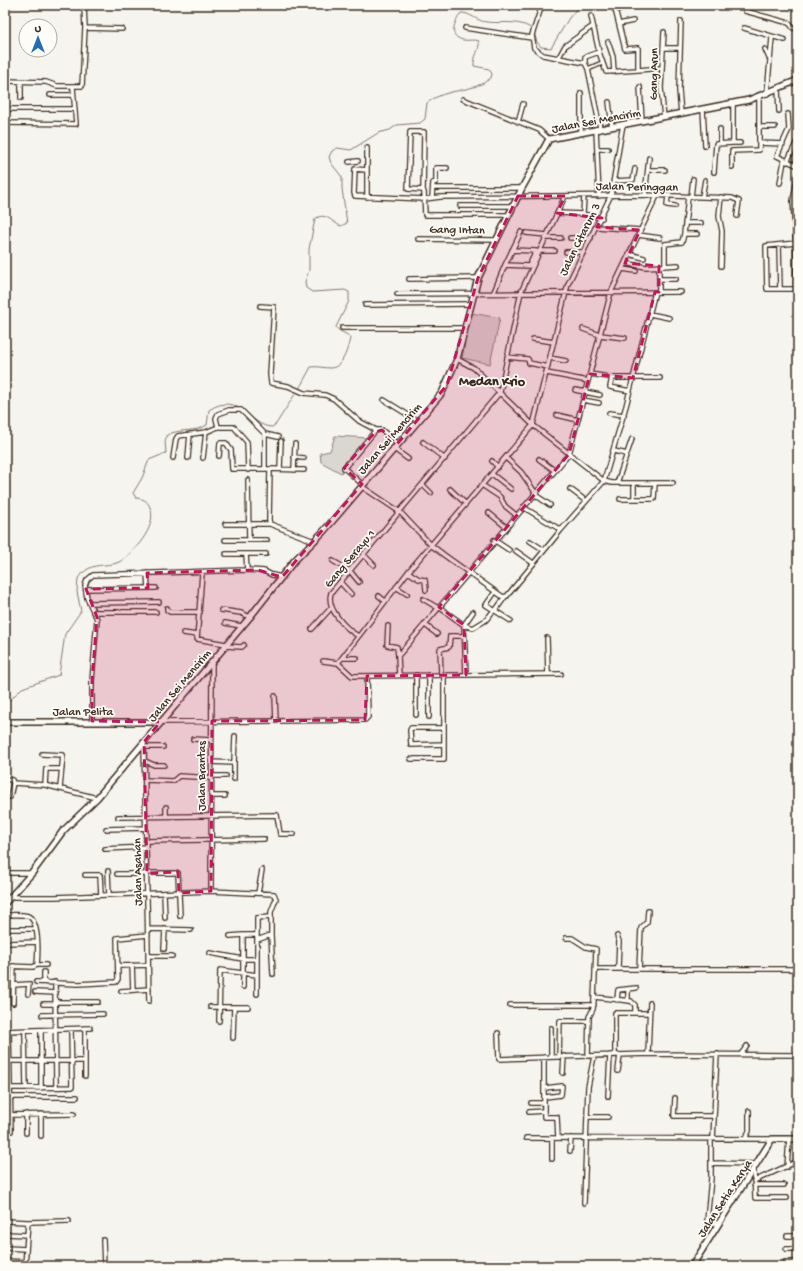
<svg xmlns="http://www.w3.org/2000/svg" width="803" height="1271" font-family="'Gochi Hand',sans-serif">
<style>
.green{fill:#dad6d0;stroke:#8a8077}
.lines{fill:none;stroke-linecap:round;stroke-linejoin:round}
.stream{stroke:#84786e;stroke-width:1}
.street-casing{stroke:#3b2a1e;stroke-width:6}
.secondary-casing{stroke:#3b2a1e;stroke-width:8}
.street{stroke:#fdfcf7;stroke-width:3.5}
.secondary{stroke:#fdfcf7;stroke-width:5}
.marked{fill:#c2185b;fill-opacity:0.2;stroke:#c2185b;stroke-width:3;stroke-dasharray:8 5;stroke-linejoin:round}
.labels{text-anchor:middle;stroke-width:3.5;stroke-linejoin:round;paint-order:stroke}
.street-label{font-size:12px;fill:#3b2a1e;stroke:#fdfcf7}
.quarter-label{font-size:14px;font-weight:bold;fill:#3b2a1e;stroke:#fdfcf7}
</style>
<rect width="100%" height="100%" fill="#f5f4ee"/>
<filter id="ink" filterUnits="userSpaceOnUse"><feTurbulence type="fractalNoise" baseFrequency=".025" numOctaves="2"/><feDisplacementMap in="SourceGraphic" scale="8" xChannelSelector="R" yChannelSelector="G"/><feConvolveMatrix kernelMatrix="1 2 1 2 8 2 1 2 1" color-interpolation-filters="sRGB"/></filter>
<g filter="url(#ink)">
<!-- green -->
<path class="green" d="M471 313 500 318 490 364 462 358Z
M335 436 370 438 341 473 321 462 320 453 330 451Z"/>
<g class="lines">
<!-- stream -->
<path class="stream" d="M534 33 537 42 541 47 551 48 569 18 580 5
M299 389 311 367C318 366 324 368 330 368 343 368 348 348 350 338 347 332 339 333 336 327L349 301V292L345 290 312 292 306 288 305 282 309 270V249L315 219C326 211 332 223 341 226L347 223 342 189V177L331 163 329 157 332 151 337 148 351 150 378 133 390 130 397 125 420 123 425 119 427 103C446 87 472 94 491 78L492 74 489 69 474 66C473 57 480 50 479 41 474 39 469 41 463 40 447 36 455 22 461 13 469 12 478 22 487 22 502 24 521 19 533 30
M5 701 10 700 22 688 59 675 65 634 81 611 77 592 78 578C81 575 84 571 88 569 97 563 111 567 121 561 134 552 156 528 151 510 148 501 145 499 136 498L133 493 142 478 149 460 166 453 165 441 167 435C180 428 195 433 207 425L209 410C239 390 250 427 272 427L276 424 297 391"/>
<!-- street casing -->
<g class="street-casing">
<path id="street" d="M542 5 532 35 534 48 543 55 585 63 588 69 600 128
M614 5 625 49 638 48V70L662 68
M615 10 631 6
M745 11 789 23 793 28 798 29
M591 16 599 52
M681 21 679 90 681 114
M619 24 633 21
M85 28 122 29
M465 28 532 38
M744 28 785 40
M664 32 661 88 664 117
M608 42 613 57 614 72
M663 48H680
M765 49 769 58
M559 57 565 46 593 26
M585 63V57L599 52 606 72 638 70
M588 69 602 63
M5 81 46 82 57 86H82L85 28 84 5
M21 82V98
M640 87 642 121
M778 89 779 111
M767 94 772 38
M50 95H73
M463 99 539 130 549 139
M609 102 612 126
M9 109H75
M703 109 705 146
M788 114 789 129 777 156 798 166
M518 122 523 104
M5 123 76 124 73 87
M759 127H775
M596 129 599 196
M581 132V93
M720 143V129
M733 143H740
M759 143 783 144
M367 148V197
M598 149H608
M349 162 358 161
M787 162 798 139
M732 167V151L759 150V97
M367 170 355 169 354 193 355 196 425 199 440 197 645 195 732 198 739 201 737 216
M648 170H665
M714 172 716 144 733 143V104
M798 173 793 201 796 243V289H767L766 246 796 243H798
M614 181 633 180 635 169
M780 183 784 161
M433 188H522
M423 190 424 132H410L408 189 423 190 424 192 425 215H508
M645 195 649 158
M668 196 667 205 675 206
M688 197 684 234H697
M691 197 693 179
M702 197 705 180
M432 198 433 183 436 182V168H447
M460 206H513
M558 213 583 214 602 218
M583 214 584 196
M685 223H701
M597 227 640 230
M526 233 547 235
M638 235 660 238
M545 238H561
M570 238H591
M418 239 496 240
M779 245 780 289
M539 251H555
M566 252H584
M629 254 644 258
M625 263 646 267 678 265
M505 265 529 266 536 251 512 250
M665 265V244L682 242 684 234
M721 266 722 231 719 216 721 197
M622 269 636 271
M409 279 478 278
M659 279H676
M494 292 505 265 521 232
M659 292V266
M397 294 681 292
M365 305 470 304
M260 306 274 307 270 374 271 383 288 386 304 393 325 395 334 399 359 421 376 430 344 468 362 484
M650 314 669 318
M342 328H465
M583 329 600 335 625 338
M533 339 554 342
M507 357 528 359 529 363 548 367
M550 358 566 361
M457 359 474 368 533 425 604 481 612 483H673
M547 373 588 381
M590 374 615 378H660
M612 377 610 387 630 391
M575 390 600 395
M384 400 418 421
M583 400 599 403
M609 413 624 415
M557 415 578 420
M218 427 216 418 218 414 229 410H241L265 434V469H270L269 520 270 524
M376 430H382L397 444
M265 434 278 437
M423 442 445 459
M393 448 408 459
M614 451 627 454
M219 456 220 443H226L231 450 232 469H265
M294 457 304 458
M173 458 176 439 178 436 206 432 218 427H234L247 442 248 470
M188 458 190 434
M203 458 206 432
M506 458 521 472 535 492
M539 459 554 470
M492 461 498 467
M270 469 304 470
M280 469 281 441
M294 470 295 444
M492 474 511 489
M248 480 249 540
M617 483 632 439
M634 483V499
M423 485 431 493
M482 485 500 497 505 506 516 515
M361 486 400 512 431 545 444 555 503 597 507 596 561 530 604 481 626 406 655 292
M450 489 466 504
M570 489 586 501
M534 494 550 505
M620 499H654L655 483
M523 507 561 530
M489 513 506 527
M225 524H270L314 541
M225 540H267
M494 540 509 550
M530 541 544 550
M516 551 533 563
M226 554H266
M246 554 247 570
M364 555 374 565
M333 561 350 571 359 582
M408 572 419 579 425 580 426 590
M147 573 148 588
M202 573 197 639 226 644
M340 582 351 594
M396 587 407 594
M86 589 156 588
M495 592 486 605 511 621
M379 596 385 601
M423 599 438 608
M89 603 159 602
M439 607 464 625 473 628 486 620 494 610
M167 608V610L170 612H200
M221 610 241 613 250 617
M495 611 505 597
M93 612H156
M225 623 241 626
M424 624 437 634
M388 626 387 645 397 647 398 656
M312 629 331 608
M183 633 197 635
M358 636C345 628 326 609 331 593L500 392 521 292 565 196
M547 638 548 674
M225 646 242 647 244 645
M342 658H357
M323 661 338 663
M561 674 352 676 338 663 408 572 533 425 568 284 611 195 623 124
M399 675 398 656 569 454 611 292 657 196
M441 675 440 649 449 647 450 636H464
M466 675 464 625 473 612
M275 696 276 721
M416 715V675
M429 717V675
M92 721V681L97 619 87 598 85 586 87 580 93 575 247 570 264 571 272 575 282 577
M161 722 365 720 368 717 367 676
M193 739 211 740
M144 743 149 1001
M444 744 411 745 410 730 411 728H444
M145 747H163
M42 754 63 755 60 788
M411 759H444V675
M145 761 154 765H164
M211 762 234 763 235 736
M234 763V779
M212 776H226
M5 779 12 780 13 783 45 785 97 798
M145 780 173 781 179 776 212 778
M45 785 46 769H62
M211 796H225
M10 797 13 783
M166 807V815
M118 817 277 815 280 834H294
M106 829 146 828
M146 841 264 839
M105 849 146 847
M108 871 109 895
M5 873H32
M147 873H178L180 916
M117 874H147
M85 875H100L101 895
M211 891 212 662
M258 893 262 870
M164 894 165 918
M11 897H55L211 891 274 894 276 899 271 912V935L257 940
M5 915C12 915 21 914 28 916 40 921 38 954 37 965
M5 929H36
M148 929 191 930
M271 935 273 974
M230 936 243 935
M617 936 619 941 618 968
M566 938H572L586 947 596 949 594 1000 593 1009 589 1017 588 1056
M8 943 37 942
M164 949 165 929
M210 953 243 959H257
M148 956H172
M132 965 133 990
M5 966 33 967 37 965H46
M118 966 148 965
M595 969H798
M639 969 641 928 647 922 648 911
M44 972V981
M36 982 78 984 116 982 118 979 117 938 148 935
M55 982 56 1086
M14 985 29 984 28 994
M243 987V935H257
M121 991 149 989
M35 992 56 993
M257 994V975
M594 997 631 1001 635 1005V1013
M617 1000 618 990 636 988
M628 1001V989
M55 1002H98
M13 1003 14 966
M43 1004H55
M510 1005H594
M210 1007H248
M42 1015 103 1014
M219 1021 220 970 257 975V918L271 917
M85 1029V1076
M5 1031 90 1028
M9 1031 11 1131
M25 1031 26 1088
M41 1031V1088
M498 1033 499 1059 648 1054 798 1055
M233 1038 234 1007
M648 1054 650 1003
M741 1054 747 1046
M615 1055V1013H649
M544 1057V1117H557L558 1138
M551 1057V1028
M559 1057 560 1021H589
M5 1061H85
M618 1071 620 1055
M563 1073 564 1056
M10 1088 72 1087 71 1029
M608 1096 610 1055
M10 1097H77
M545 1097 561 1095 562 1086 545 1088
M675 1098 674 1116H714
M531 1103H544
M529 1112 544 1111
M26 1114V1133
M41 1114V1136
M5 1115 74 1114
M587 1117H608
M526 1138 772 1139
M552 1138V1159
M711 1139V1178L707 1221 708 1223H719
M713 1139 717 1054
M745 1139 749 1131V1111
M570 1151 571 1138
M711 1163 756 1164
M787 1167 789 1139
M754 1170 755 1198H787
M754 1181 798 1161
M754 1185H784
M584 1203 588 1087 594 1056
M5 1221 28 1222 25 1266
M28 1222 69 1221
M7 1234 27 1235
M787 1236H798
M103 1240 104 1266
M6 1248 26 1249
M786 1249H798
M5 1261 25 1262
M785 1262H798"/>
</g>
<!-- secondary casing -->
<g class="secondary-casing">
<path id="secondary" d="M5 722H160
M5 903 32 873 63 831 97 798 250 617 294 561 323 532 442 393 457 359 478 278 522 188 549 139 749 100 798 80
M692 1266 772 1139H798"/>
</g>
<!-- street -->
<use href="#street" class="street"/>
<!-- secondary -->
<use href="#secondary" class="secondary"/>
</g>
</g>
<!-- marked area -->
<path class="marked" d="M518 196H565L557 213 602 218 597 227 640 230 625 263 659 266V292H655L633 378 590 374 569 454 439 607 464 625 466 675 367 676 365 720 212 721 211 891 179 893 178 872 147 873 144 742 160 722 92 721V681L97 617 86 589 148 588 147 573 258 570 282 577 362 484 344 468 375 432 382 430 397 444 447 385 478 278Z"/>
<g class="labels">
<!-- street labels -->
<g class="street-label">
<text transform="translate(653 74) rotate(-89)" y="4">Gang Arun</text>
<text transform="translate(596 120) rotate(-11)" y="4">Jalan Sei Mencirim</text>
<text transform="translate(637 186) rotate(1)" y="4">Jalan Peringgan</text>
<text transform="translate(457 229) rotate(1)" y="4">Gang Intan</text>
<text transform="translate(579 239) rotate(-64)" y="4">Jalan Citarum 3</text>
<text transform="translate(389 438) rotate(-49)" y="4">Jalan Sei Mencirim</text>
<text transform="translate(349 558) rotate(-50)" y="4">Gang Serayu 1</text>
<text transform="translate(179 685) rotate(-50)" y="4">Jalan Sei Mencirim</text>
<text x="83" y="715">Jalan Pelita</text>
<text transform="translate(201 776) rotate(-90)" y="4">Jalan Brantas</text>
<text transform="translate(137 872) rotate(-91)" y="4">Jalan Asahan</text>
<text transform="translate(724 1198) rotate(-57)" y="4">Jalan Setia Karya</text>
</g>
<!-- quarter labels -->
<g class="quarter-label">
<text x="492" y="385">Medan Krio</text>
</g>
</g>
<!-- margin -->
<rect width="803" height="1271" fill="none" stroke="#fdfcf7" stroke-width="20"/>
<rect x="10" y="10" width="783" height="1251" fill="none" stroke="#3b2a1e" stroke-width="1.5" filter="url(#ink)"/>
<!-- north arrow -->
<g transform="translate(38 38)"><circle r="19" fill="#fdfcf7" stroke="#afa8a0"/>
<path d="M0-3L7 15L0 10L-7 15Z" fill="#1f6fb2"/>
<text y="-6" font-size="11" font-weight="bold" text-anchor="middle" fill="#3b2a1e">U</text>
</g>
</svg>
